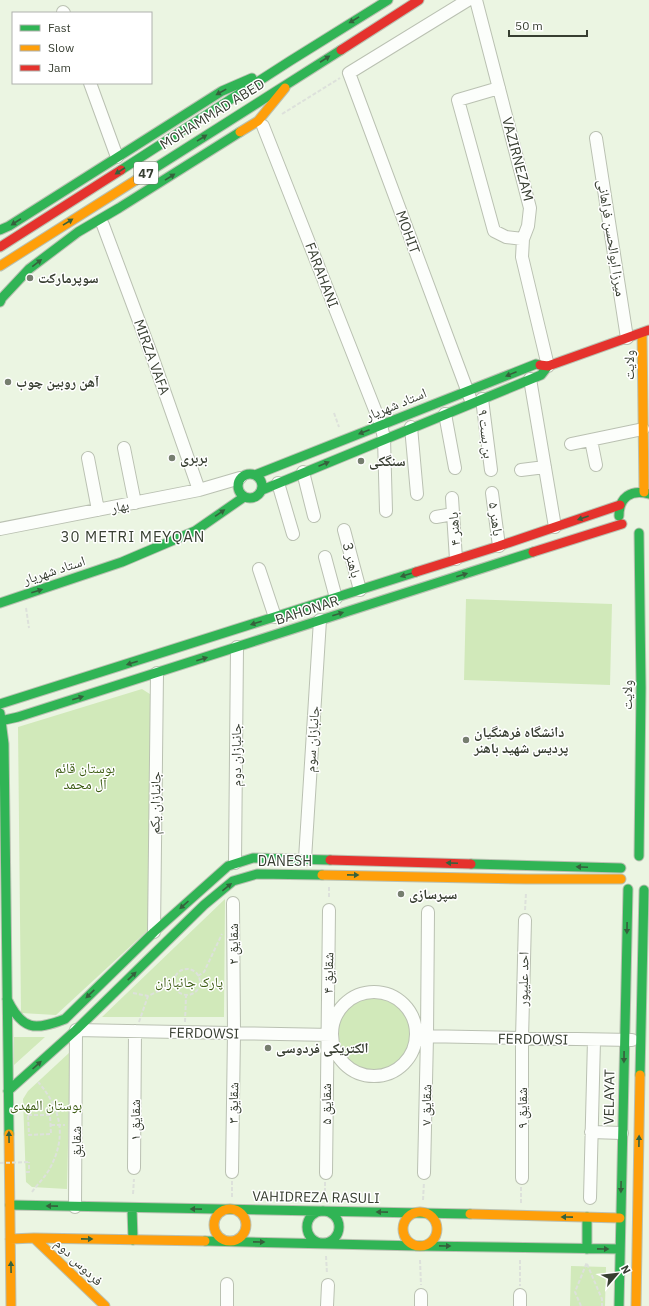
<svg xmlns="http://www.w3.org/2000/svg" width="649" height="1306" font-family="'IBM Plex Sans','Noto Naskh Arabic',sans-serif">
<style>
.green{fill:#d1e9ba}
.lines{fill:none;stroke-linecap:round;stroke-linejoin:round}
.street-casing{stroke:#bac1b2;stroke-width:14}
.fast-casing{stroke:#bac1b2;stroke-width:11}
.slow-casing{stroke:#bac1b2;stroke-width:11}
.jam-casing{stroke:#bac1b2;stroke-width:11}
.path{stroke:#dde1db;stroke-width:2;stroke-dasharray:4 2;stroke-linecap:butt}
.street{stroke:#fcfefb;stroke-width:12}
.fast{stroke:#30b455;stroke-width:9}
.slow{stroke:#ff9f0a;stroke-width:9}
.jam{stroke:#e5322d;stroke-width:9}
.path-bridge{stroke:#dde1db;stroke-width:2;stroke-dasharray:4 2;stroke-linecap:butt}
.oneway{fill:#35613c}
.poi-dot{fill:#767e6f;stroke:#fff;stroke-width:1.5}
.labels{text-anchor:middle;stroke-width:3;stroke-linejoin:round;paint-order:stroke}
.shield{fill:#fff;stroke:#73786f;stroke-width:1}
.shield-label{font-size:13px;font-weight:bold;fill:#373e31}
.street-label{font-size:14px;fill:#373e31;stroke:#fff}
.poi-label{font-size:14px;font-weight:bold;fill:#373e31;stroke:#fff;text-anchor:start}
.park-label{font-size:14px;fill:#3c5c12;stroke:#fff}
.neighbourhood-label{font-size:15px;letter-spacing:1px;fill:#373e31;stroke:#fff}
</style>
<rect width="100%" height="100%" fill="#ebf5e2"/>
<!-- green -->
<path class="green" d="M466 599 612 604 610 685 464 680Z
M142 689 153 696 148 930 56 1015 21 1013 18 727Z
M225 899 224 1017H102Z
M338 1034a36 36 0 1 1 72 0a36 36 0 1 1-72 0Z
M14 1037H45L14 1065Z
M70 1052 67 1189 32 1187 26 1182 23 1099 28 1091Z
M571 1266 606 1267 605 1306H570Z"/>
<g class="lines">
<!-- street casing -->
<g class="street-casing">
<path id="street" d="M468 0 349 73 470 398
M476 0 530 208 528 226 523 239 522 257 548 366
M63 12 64 13
M90 83 117 157
M499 88 458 100 494 231 506 237 523 239
M263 126 381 425 384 438 386 511
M596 138 627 338
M103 225 152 356 199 490
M530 379 555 527
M482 399 491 470
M445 414 455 468
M411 427 417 494
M591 440 596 465
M571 444 643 429
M124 448 135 503
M88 458 98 510
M521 470 545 467
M303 472 314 516
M278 483 293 534
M492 493 499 546
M452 498 456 559
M436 517 453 514
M0 529 199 490 240 478
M344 530 360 590
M325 557 336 598
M259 569 275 617
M305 859 320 620
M235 863 237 647
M154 932 157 673
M332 1034a42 42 0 1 1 84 0a42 42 0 1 1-84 0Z
M420 1036 632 1040
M591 1132 622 1133
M134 1168 135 1031
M232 1172 234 1033 233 903
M326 1173 329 910
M424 1173 427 1036 428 912
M522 1178V1039L525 920
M590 1198 594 1040
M75 1207 76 1030 332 1035
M520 1295V1306
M227 1306V1284
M327 1306 328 1285
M421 1306V1295"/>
</g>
<!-- fast casing -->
<g class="fast-casing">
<path id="fast" d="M121 170 290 61 388 0
M136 180 341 50
M0 230 9 226 222 91 252 78
M0 300 29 269 78 232 119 208 240 132
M0 302 1 300
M238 486a12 12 0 1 1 24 0a12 12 0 1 1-24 0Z
M255 475 536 364 540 365
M262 490 541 375 548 366
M619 516C619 497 631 489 649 494
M639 533 641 688 639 856
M0 603 122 562 195 531 244 497
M0 704 416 572
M0 713 4 744 9 1134
M0 721 18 717 533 552
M471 864 621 868
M7 999C22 1030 34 1031 65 1019L154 932 228 866 253 858 330 860
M640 1075 644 890
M8 1091 76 1030 204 905 233 881 257 874 322 875
M10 1205 470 1214
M132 1208 133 1240
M307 1227a16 16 0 1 1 32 0a16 16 0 1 1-32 0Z
M587 1217V1249
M205 1241 419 1246 620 1249
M619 1306 628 889"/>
</g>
<!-- slow casing -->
<g class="slow-casing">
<path id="slow" d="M240 132 258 121 285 88
M0 266 136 180
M642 333 644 492
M322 875 527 879H621
M9 1134 11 1306
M214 1225a16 16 0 1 1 32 0a16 16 0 1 1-32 0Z
M403 1229a17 17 0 1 1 34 0a17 17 0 1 1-34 0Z
M470 1214 620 1218
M34 1238 105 1306
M10 1239 34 1238 205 1241
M636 1306 640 1075"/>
</g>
<!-- jam casing -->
<g class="jam-casing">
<path id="jam" d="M341 50 419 0
M0 247 121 170
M540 365 548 366 649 330
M533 552 622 524
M416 572 499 546 620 505
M330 860 471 864"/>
</g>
<!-- path -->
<path class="path" d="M282 114 340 78
M334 413 339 427
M26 608 29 628
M329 887V899
M428 901 429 890
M525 910 526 893
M174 982a13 13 0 1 1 26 0a13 13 0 1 1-26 0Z
M198 976 204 972 222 934
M133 993 148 996 174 984
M139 1022 148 996
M185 1022 186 996
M28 1115H50L51 1134 29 1135Z
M51 1125H65
M26 1172H29V1162
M32 1192C37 1185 44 1178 49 1170 67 1138 62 1109 38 1082
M133 1194 134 1179
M232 1197V1181
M325 1198V1182
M423 1200 424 1182
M521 1203V1187
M326 1256 327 1274
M420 1260 421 1285
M520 1260V1286
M587 1264 602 1299V1306
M581 1306 575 1292 587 1262"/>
<!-- street -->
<use href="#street" class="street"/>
<!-- fast -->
<use href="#fast" class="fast"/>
<!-- slow -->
<use href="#slow" class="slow"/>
<!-- jam -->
<use href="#jam" class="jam"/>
<!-- path-bridge -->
<path class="path-bridge" d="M0 1163 29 1162"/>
</g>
<!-- one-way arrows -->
<defs><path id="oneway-solid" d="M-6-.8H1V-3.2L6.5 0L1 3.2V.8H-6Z"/></defs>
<g class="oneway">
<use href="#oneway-solid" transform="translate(354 20) rotate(149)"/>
<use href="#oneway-solid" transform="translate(325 59) rotate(-33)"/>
<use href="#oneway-solid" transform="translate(221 92) rotate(151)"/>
<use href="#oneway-solid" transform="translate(202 138) rotate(-32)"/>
<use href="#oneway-solid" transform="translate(120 171) rotate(147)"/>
<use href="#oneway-solid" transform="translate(170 177) rotate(-32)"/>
<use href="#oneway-solid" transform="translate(16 222) rotate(147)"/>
<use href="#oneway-solid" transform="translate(68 222) rotate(-32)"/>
<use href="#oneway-solid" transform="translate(37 263) rotate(-37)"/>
<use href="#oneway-solid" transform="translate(511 374) rotate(158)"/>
<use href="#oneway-solid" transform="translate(364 432) rotate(159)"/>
<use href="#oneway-solid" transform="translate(324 464) rotate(-23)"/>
<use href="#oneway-solid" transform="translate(220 513) rotate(-34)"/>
<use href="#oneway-solid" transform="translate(583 518) rotate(161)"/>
<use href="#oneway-solid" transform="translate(406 575) rotate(162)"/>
<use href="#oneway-solid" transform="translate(462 575) rotate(-18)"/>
<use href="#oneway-solid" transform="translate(37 591) rotate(-18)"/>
<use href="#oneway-solid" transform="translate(338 614) rotate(-18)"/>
<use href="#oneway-solid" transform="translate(256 623) rotate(162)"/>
<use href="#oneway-solid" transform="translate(202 659) rotate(-18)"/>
<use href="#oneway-solid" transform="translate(132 663) rotate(162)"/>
<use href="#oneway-solid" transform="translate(78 698) rotate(-17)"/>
<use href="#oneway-solid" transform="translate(452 863) rotate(-178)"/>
<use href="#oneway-solid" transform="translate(582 867) rotate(-178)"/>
<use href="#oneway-solid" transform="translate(353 875) rotate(1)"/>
<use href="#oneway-solid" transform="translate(227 887) rotate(-39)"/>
<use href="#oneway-solid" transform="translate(184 905) rotate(138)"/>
<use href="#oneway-solid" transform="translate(627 928) rotate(91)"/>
<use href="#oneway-solid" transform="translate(132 976) rotate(-44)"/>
<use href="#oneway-solid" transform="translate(90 994) rotate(136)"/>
<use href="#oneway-solid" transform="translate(624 1057) rotate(91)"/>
<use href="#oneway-solid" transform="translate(37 1065) rotate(-42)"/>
<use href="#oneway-solid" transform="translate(9 1137) rotate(-91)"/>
<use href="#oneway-solid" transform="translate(639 1141) rotate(-89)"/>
<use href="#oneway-solid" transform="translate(621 1187) rotate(91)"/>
<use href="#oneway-solid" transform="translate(52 1206) rotate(-179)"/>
<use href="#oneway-solid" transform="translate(196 1209) rotate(-179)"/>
<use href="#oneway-solid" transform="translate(382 1212) rotate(-179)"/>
<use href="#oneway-solid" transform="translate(567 1217) rotate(-179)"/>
<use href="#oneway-solid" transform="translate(87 1239) rotate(1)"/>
<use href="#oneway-solid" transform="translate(259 1242) rotate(1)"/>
<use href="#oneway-solid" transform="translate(445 1246) rotate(1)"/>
<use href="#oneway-solid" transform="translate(603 1249) rotate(1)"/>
<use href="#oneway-solid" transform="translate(11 1267) rotate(-91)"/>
</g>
<!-- markers -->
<g class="poi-dot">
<circle cx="30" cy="278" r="4"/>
<circle cx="8" cy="382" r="4"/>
<circle cx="172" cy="458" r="4"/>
<circle cx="361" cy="461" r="4"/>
<circle cx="466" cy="740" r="4"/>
<circle cx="401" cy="894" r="4"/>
<circle cx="268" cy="1048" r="4"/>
</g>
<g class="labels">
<!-- shield labels -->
<rect class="shield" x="134" y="162" width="24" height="22" rx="3"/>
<g class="shield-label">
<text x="146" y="178">47</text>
</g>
<!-- street labels -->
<g class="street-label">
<text transform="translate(212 114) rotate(-32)" y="5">MOHAMMAD ABED</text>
<text transform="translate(518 159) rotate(75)" y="5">VAZIRNEZAM</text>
<text transform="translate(408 232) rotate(70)" y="5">MOHIT</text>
<text transform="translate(612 238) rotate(81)" y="5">میرزا ابوالحسن فراهانی</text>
<text transform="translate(322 275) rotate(69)" y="5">FARAHANI</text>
<text transform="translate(152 357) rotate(70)" y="5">MIRZA VAFA</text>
<text transform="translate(629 365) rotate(-90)" y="5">ولایت</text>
<text transform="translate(396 404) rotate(-22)" y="5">استاد شهریار</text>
<text transform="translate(486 434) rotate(83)" y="5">بن بست ۹</text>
<text transform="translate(120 506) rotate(-11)" y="5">بهار</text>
<text transform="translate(496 519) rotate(82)" y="5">باهنر ۵</text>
<text transform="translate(454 529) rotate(-94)" y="5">باهنر ۴</text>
<text transform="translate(352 560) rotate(75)" y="5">باهنر 3</text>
<text transform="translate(54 570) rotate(-18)" y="5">استاد شهریار</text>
<text transform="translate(307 610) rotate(-18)" y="5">BAHONAR</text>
<text transform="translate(627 695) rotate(-90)" y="5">ولایت</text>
<text transform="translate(312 739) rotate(-86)" y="5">جانبازان سوم</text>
<text transform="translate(236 755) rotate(-90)" y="5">جانبازان دوم</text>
<text transform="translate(155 803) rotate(-89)" y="5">جانبازان یکم</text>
<text x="285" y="866">DANESH</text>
<text transform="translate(233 944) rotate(-90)" y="5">شقایق ۲</text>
<text transform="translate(328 973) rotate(-89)" y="5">شقایق ۴</text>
<text transform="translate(523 979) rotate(-89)" y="5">احد علیپور</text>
<text transform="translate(204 1033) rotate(1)" y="5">FERDOWSI</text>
<text transform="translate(533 1039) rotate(1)" y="5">FERDOWSI</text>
<text transform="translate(609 1097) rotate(-89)" y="5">VELAYAT</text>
<text transform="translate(233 1103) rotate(-89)" y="5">شقایق ۳</text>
<text transform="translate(326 1104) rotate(-90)" y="5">شقایق ۵</text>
<text transform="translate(426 1105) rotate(-89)" y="5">شقایق ۷</text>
<text transform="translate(522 1108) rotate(-90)" y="5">شقایق ۹</text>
<text transform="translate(135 1120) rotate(-90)" y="5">شقایق ۱</text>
<text transform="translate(76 1142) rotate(-90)" y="5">شقایق</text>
<text transform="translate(316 1197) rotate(1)" y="5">VAHIDREZA RASULI</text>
<text transform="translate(79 1262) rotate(44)" y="5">فردوس دوم</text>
</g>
<!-- poi labels -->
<g class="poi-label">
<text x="38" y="283">سوپرمارکت</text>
<text x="16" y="387">آهن روبین چوب</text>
<text x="180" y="463">بربری</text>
<text x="369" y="466">سنگکی</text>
<text x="474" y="737">دانشگاه فرهنگیان<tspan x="474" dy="16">پردیس شهید باهنر</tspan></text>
<text x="409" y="899">سپرسازی</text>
<text x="276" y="1053">الکتریکی فردوسی</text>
</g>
<!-- park labels -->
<g class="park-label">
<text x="85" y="773">بوستان قائم<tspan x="85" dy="16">آل محمد</tspan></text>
<text x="189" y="987">پارک جانبازان</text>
<text x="46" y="1110">بوستان المهدی</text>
</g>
<!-- neighbourhood labels -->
<g class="neighbourhood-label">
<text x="133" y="542">30 METRI MEYQAN</text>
</g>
</g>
<!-- legend -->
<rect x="12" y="12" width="140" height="72" fill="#ffffff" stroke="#afb2ad"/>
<rect x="20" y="25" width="20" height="6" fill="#30b455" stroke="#afb2ad"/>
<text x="48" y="32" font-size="12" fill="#373e31">Fast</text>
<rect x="20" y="45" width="20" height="6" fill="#ff9f0a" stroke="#afb2ad"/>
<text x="48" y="52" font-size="12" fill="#373e31">Slow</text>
<rect x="20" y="65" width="20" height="6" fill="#e5322d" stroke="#afb2ad"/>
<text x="48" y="72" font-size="12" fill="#373e31">Jam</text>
<!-- north arrow -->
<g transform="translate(617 1274) rotate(62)" stroke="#ffffff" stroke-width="3" paint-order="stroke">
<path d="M0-3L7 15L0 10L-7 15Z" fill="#373e31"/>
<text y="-6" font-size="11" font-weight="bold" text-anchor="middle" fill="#373e31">N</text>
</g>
<!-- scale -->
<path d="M509 30v6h78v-6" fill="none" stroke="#373e31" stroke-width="2"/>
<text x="515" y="30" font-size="12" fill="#373e31" stroke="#ffffff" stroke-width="3" paint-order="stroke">50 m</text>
</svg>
